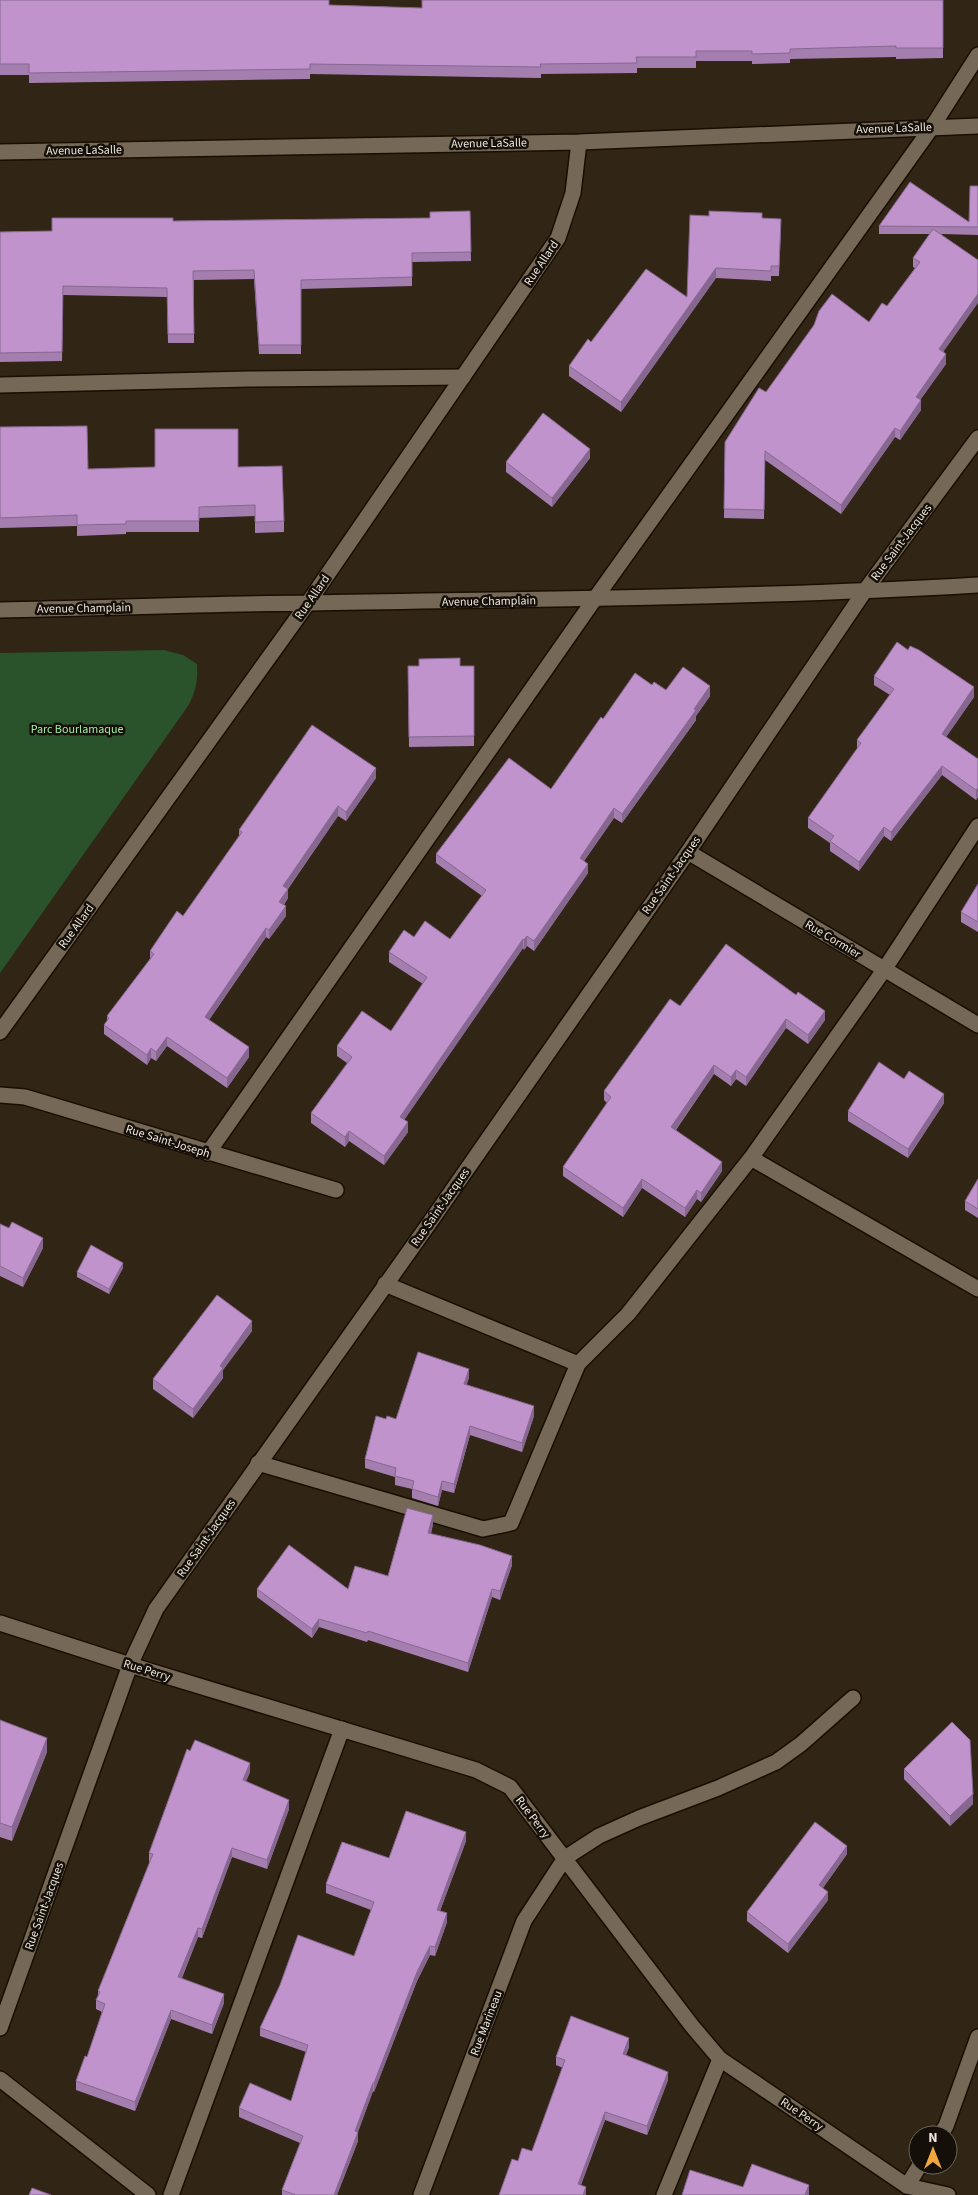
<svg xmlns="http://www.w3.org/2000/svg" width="978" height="2195" font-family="'Source Sans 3',sans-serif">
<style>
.green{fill:#2a522b}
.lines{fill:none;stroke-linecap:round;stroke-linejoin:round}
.lane-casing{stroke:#190e02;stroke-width:18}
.street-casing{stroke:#190e02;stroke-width:18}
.secondary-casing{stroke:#190e02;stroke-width:18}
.lane{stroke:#766856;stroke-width:15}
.street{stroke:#766856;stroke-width:15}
.secondary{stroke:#766856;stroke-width:15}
.wall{fill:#a57eb0}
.shaded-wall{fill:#866790}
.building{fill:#c093cd;stroke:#866790}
.labels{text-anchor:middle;stroke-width:5;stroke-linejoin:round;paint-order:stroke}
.street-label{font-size:12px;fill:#eee5db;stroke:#140f08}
.park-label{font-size:12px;fill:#a0eba1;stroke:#140f08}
</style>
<rect width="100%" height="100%" fill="#312515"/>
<!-- green -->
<path class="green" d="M164 650 183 655 197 664C198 681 196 691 188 706L0 973V653Z"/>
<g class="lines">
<!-- lane casing -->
<g class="lane-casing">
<path id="lane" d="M0 385 249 379 463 377
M208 1153 594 600 932 127 978 55
M751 1158 978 1289
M385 1284 578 1364
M258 1463 483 1529 511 1523 578 1364 628 1314 751 1158 884 970 978 826
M565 1858 599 1836 639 1818 718 1788 776 1762 801 1744 853 1698
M0 2079 148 2195
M940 2135 946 2126 978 2037
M907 2186 920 2165
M171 2195 342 1729
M664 2195 720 2059"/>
</g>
<!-- street casing -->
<g class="street-casing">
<path id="street" d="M0 152 579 142 978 126
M0 610C103 608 206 604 310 603 533 599 755 598 978 585
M688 852 978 1025
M0 1032 308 603 558 238 573 193 579 142
M0 1095 25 1097 336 1190
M0 1623 130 1665 476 1770 510 1787 692 2026 720 2059 907 2186 948 2195
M421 2195 524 1921 565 1858"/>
</g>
<!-- secondary casing -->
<g class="secondary-casing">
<path id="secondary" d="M0 2028 130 1665 156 1609 433 1218 688 852 864 592 978 438"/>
</g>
<!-- lane -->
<use href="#lane" class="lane"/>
<!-- street -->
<use href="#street" class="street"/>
<!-- secondary -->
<use href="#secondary" class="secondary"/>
</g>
<!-- wall -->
<path class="wall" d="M0 0 329 5 421 8 943 0V58L896 59V57L790 59V63L752 64V61H696V68H637V73L541 74V78L310 74V79L29 83V75H0Z
M978 186V235L942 234 944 352 946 364 920 400 921 410 900 440 895 437 841 514 765 460 764 519 724 518 725 442 766 392 869 322 887 306 915 268 913 267V258L930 234H879V226L969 222Z
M470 211 471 261 412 262V286L301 289V354H259L254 279 194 280V343H168L167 297 63 295 62 361 0 362V232L52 231 173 221 430 218Z
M709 216 762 218 781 228 779 276H771V281L716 278 621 412 569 376V366L687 297Z
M0 427 88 469 238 467 284 521V532L255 533V516L199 518V532H126V534L77 536V526L0 528Z
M590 458 552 507 506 472V462Z
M408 666H474V746L409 747Z
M874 676 974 697 946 737 978 759V797L976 800 942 775 891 841 884 836 859 871 830 851V843L808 828V818L857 750V740L890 695 874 685Z
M652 685 666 690 710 696 696 716V720L622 823 614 818 584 861 588 873 534 951 527 946 524 950 523 948 404 1120 408 1132 384 1165 349 1141 345 1147 311 1123V1113L347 1063 337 1056V1046L391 1031 423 984 389 962V952L414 937 450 939 482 896 436 863V854L551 789 603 719Z
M376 778 346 821 338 816 288 889V898L284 905 286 916 269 939 266 937 209 1020 249 1057 227 1088 167 1046 156 1061 151 1058 147 1065 104 1034V1025L107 1021V1016L150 959V951L183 916 239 836V830Z
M978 884V932L961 922V912Z
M680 1006 825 1020 808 1044 786 1028 746 1086 736 1079 731 1086 714 1074 676 1130 722 1171 701 1202 697 1199 685 1217 642 1188 623 1217 563 1176V1167L607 1103 604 1100V1091Z
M944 1103 908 1158 848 1121V1111Z
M978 1179V1218L965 1210V1201Z
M0 1224 43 1248 23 1287 0 1276Z
M123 1268 109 1294 77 1277V1272Z
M252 1331 223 1370V1378L193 1418 153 1389V1379Z
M469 1378 466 1384 534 1416 522 1452 470 1435 454 1493 442 1490 438 1506 412 1498V1489L395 1485V1477L365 1468V1459L386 1419H396Z
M433 1524 431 1534 512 1565 500 1600 492 1597 468 1672 368 1640 367 1642 319 1627 312 1638 257 1597V1589H348L388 1576Z
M0 1720 47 1752 12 1841 0 1837Z
M904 1769 973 1804 950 1826 904 1779Z
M250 1772 246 1781 289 1809 267 1869 232 1857 202 1938 198 1937 182 1978 224 2003 212 2034 171 2019 135 2111 76 2090V2081L87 2057 102 2012 96 2009V2000L98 1996V1991L150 1862H149V1853Z
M466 1841 440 1911 447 1922 435 1956 430 1955 417 1981 374 2092 373 2091 358 2132V2141L337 2195H282V2190L300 2143 239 2117V2108L291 2101 306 2052 260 2036V2028L354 1956 371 1910 326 1893V1884L389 1858Z
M847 1854 823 1888 828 1900 788 1953 747 1921V1912Z
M629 2047 626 2055 668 2080 647 2135 605 2120 581 2185 518 2161 532 2151 563 2068 556 2065V2057Z"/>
<!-- shaded-wall -->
<path class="shaded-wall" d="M716 268V278L621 412V402Z
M978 294V303L939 358V349Z
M946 354V364L916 406V397Z
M921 400V410L900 440V431Z
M895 428V437L841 514V505Z
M590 449V458L552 507V498Z
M710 686V696L696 716V720L622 823V814Z
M974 687V697L942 743V734Z
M942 766V775L891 841V832Z
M376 768V778L346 821V812Z
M978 788V797L976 800V790Z
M338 806V816L283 895V886Z
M614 808V818L580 867V858Z
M884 827V836L859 871V862Z
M588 864V873L534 951V941Z
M288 889V898L279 911V902Z
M286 906V916L269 939V930Z
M266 928V937L205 1026V1017Z
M527 936V946L524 950V940Z
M523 939V948L400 1126V1117Z
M825 1011V1020L808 1044V1035Z
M786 1019V1028L746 1086V1077Z
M167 1037V1046L156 1061V1052Z
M249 1047V1057L227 1088V1078Z
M151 1048V1058L147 1065V1055Z
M714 1065V1074L671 1136V1127Z
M736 1070V1079L731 1086V1077Z
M944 1094V1103L908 1158V1149Z
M408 1122V1132L384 1165V1156Z
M349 1131V1141L345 1147V1137Z
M722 1162V1171L701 1202V1193Z
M642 1179V1188L623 1217V1208Z
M697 1190V1199L685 1217V1208Z
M43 1238V1248L23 1287V1278Z
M123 1263V1268L109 1294V1289Z
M252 1321V1331L223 1370V1378L193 1418V1409L220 1366Z
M469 1369V1378L464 1393V1384Z
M534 1406V1416L522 1452V1443Z
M470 1426V1435L454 1493V1484Z
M442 1481V1490L438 1506V1497Z
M433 1515V1524L428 1542V1533Z
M512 1556V1565L500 1600V1591Z
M492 1589V1597L468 1672V1663Z
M319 1619V1627L312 1638V1629Z
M47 1738V1752L12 1841V1827Z
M250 1763V1772L243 1789V1780Z
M973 1794V1804L950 1826V1816Z
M289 1800V1809L267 1869V1860Z
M466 1832V1841L437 1919V1910Z
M847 1846V1854L819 1893V1885Z
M232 1848V1857L202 1938V1929Z
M828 1892V1900L788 1953V1944Z
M447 1913V1922L435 1956V1947Z
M198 1928V1937L178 1986V1977Z
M430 1946V1955L417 1981 374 2092V2083L417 1972Z
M224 1994V2003L212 2034V2025Z
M171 2010V2019L135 2111V2102Z
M629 2038V2047L623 2063V2054Z
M668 2072V2080L647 2135V2126Z
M373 2083V2091L355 2140V2131Z
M605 2112V2120L578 2192V2184Z
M358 2132V2141L337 2195H334Z
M809 2185V2195H805Z
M586 2187V2195H583Z"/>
<!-- building -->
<path class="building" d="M0 0H329V5L422 8V0H943V48H896V46L790 49V53L752 54V51H696V57H636L637 63 540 64 541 67 310 64V69L29 73V64H0Z
M910 182 969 222 970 186H978V227L879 226Z
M470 211 471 252 412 253V277L301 280V345H259L254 270 193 271 194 334H168L167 288 63 286 62 352 0 353V232L52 231V218H173V221L430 218V212Z
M709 211 762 213V218L781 219 779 266H771V271L716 268 621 402 569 366 588 339 591 342 646 269 687 297 690 215 709 216Z
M933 229 978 260V294L939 349 946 354 916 397 921 400 900 431 895 428 841 505 765 451 764 510 724 509 725 442 759 388 766 392 814 325 819 311 832 294 869 322 882 303 887 306 920 262 913 258Z
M543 413 590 449 552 498 506 462Z
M87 426 88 469 155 467V429H238V467L282 466 284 521 255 522V505L199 507V521H126V524L77 525V515L0 518V427Z
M897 642 908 650 910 646 919 650 974 687 942 734 978 759V788L976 790 942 766 891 832 884 827 859 862 830 841 834 836 808 818 861 743 857 740 894 689 874 676Z
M460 658V666H474V736L409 737 408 666H419V659Z
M683 667 710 686 694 709 696 710 622 814 614 808 580 858 588 864 534 941 527 936 524 940 523 939 400 1117 408 1122 384 1156 349 1131 345 1137 311 1113 352 1057 337 1046 362 1011 391 1031 427 977 389 952 404 930 414 937 425 921 450 939 486 890 436 854 509 758 551 789 601 717 603 719 635 673 652 685 654 682 666 690Z
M312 725 376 768 346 812 338 806 283 886 288 889 279 902 286 906 269 930 266 928 205 1017 249 1047 227 1078 167 1037 156 1052 151 1048 147 1055 104 1025 109 1018 107 1016 154 954 150 951 177 911 183 916 242 832 239 830Z
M978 884V922L961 912Z
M726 944 796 995 798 992 825 1011 808 1035 786 1019 746 1077 736 1070 731 1077 714 1065 671 1127 722 1162 701 1193 697 1190 685 1208 642 1179 623 1208 563 1167 611 1097 604 1091 670 999 680 1006Z
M879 1062 904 1079 909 1071 944 1094 908 1149 848 1111Z
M978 1179V1209L965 1201Z
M12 1222 43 1238 23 1278 0 1266V1224L9 1228Z
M91 1245 123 1263 109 1289 77 1272Z
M217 1295 252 1321 220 1366 223 1368 193 1409 153 1379Z
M418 1352 469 1369 464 1384 534 1406 522 1443 470 1426 454 1484 442 1481 438 1497 412 1489 414 1481 395 1476 396 1468 365 1459 376 1416 386 1419 387 1416 396 1419Z
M407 1508 433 1515 428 1533 480 1545 512 1556 500 1591 492 1589 468 1663 368 1631 367 1633 319 1619 312 1629 257 1589 289 1545 348 1589 355 1566 388 1576Z
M0 1720 47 1738 12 1827 0 1823Z
M952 1722 970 1740 973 1794 950 1816 904 1769Z
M195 1740 250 1763 243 1780 289 1800 267 1860 232 1848 202 1929 198 1928 178 1977 224 1994 212 2025 171 2010 135 2102 76 2081 85 2056 87 2057 105 2004 96 2000 100 1992 98 1991 153 1854 149 1853 187 1749 190 1751Z
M406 1811 466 1832 437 1910 447 1913 435 1947 430 1946 417 1972 374 2083H373L355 2131 358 2132 334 2195H296L282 2190 303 2136 239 2108 250 2083 291 2101 308 2045 260 2028 280 1985 298 1935 354 1956 374 1902 326 1884 342 1842 389 1858Z
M815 1822 847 1846 819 1885 828 1892 788 1944 747 1912Z
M571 2016 629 2038 623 2054 668 2072 647 2126 605 2112 578 2184 586 2187 583 2195H499L512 2159 518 2161 522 2148 532 2151 565 2060 556 2057Z
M752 2164 809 2185 805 2195H682L690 2170 743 2187Z
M32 2188 51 2195H29Z"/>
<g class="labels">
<!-- street labels -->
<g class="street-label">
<text transform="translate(894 128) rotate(-2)" y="4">Avenue LaSalle</text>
<text transform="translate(489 143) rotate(-1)" y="4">Avenue LaSalle</text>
<text transform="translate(84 150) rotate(-1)" y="4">Avenue LaSalle</text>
<text transform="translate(541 263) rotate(-56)" y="4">Rue Allard</text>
<text transform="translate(901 542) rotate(-53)" y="4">Rue Saint-Jacques</text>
<text transform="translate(312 597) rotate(-55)" y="4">Rue Allard</text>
<text transform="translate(489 601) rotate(-1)" y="4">Avenue Champlain</text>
<text transform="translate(84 608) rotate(-1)" y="4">Avenue Champlain</text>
<text transform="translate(671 875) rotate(-55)" y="4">Rue Saint-Jacques</text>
<text transform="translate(76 926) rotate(-54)" y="4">Rue Allard</text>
<text transform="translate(833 939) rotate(31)" y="4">Rue Cormier</text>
<text transform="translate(168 1141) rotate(17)" y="4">Rue Saint-Joseph</text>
<text transform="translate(440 1207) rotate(-55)" y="4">Rue Saint-Jacques</text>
<text transform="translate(206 1538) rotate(-55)" y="4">Rue Saint-Jacques</text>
<text transform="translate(147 1670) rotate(17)" y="4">Rue Perry</text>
<text transform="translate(533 1817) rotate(53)" y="4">Rue Perry</text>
<text transform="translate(44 1906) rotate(-70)" y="4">Rue Saint-Jacques</text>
<text transform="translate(486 2023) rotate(-69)" y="4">Rue Marineau</text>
<text transform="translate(802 2114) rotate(34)" y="4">Rue Perry</text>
</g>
<!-- park labels -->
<g class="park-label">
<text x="77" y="733">Parc Bourlamaque</text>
</g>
</g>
<!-- north arrow -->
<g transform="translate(933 2150)"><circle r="24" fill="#140f08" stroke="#6b655c"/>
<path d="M0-4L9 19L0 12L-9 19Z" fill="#f1a63f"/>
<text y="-8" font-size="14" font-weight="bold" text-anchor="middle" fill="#eee5db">N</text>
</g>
</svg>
